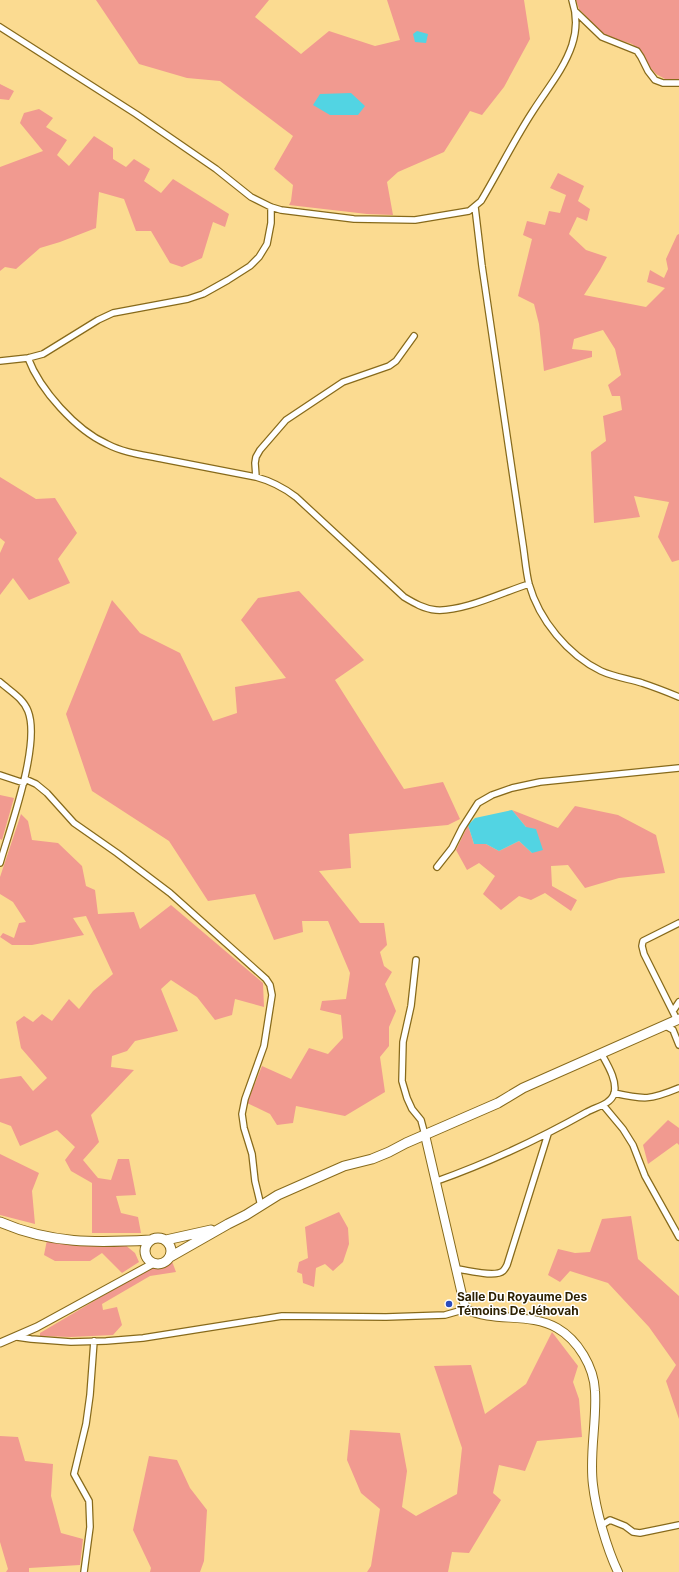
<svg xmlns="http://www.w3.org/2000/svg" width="679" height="1572" font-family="Inter,sans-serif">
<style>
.green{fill:#f19a90}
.water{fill:#52d4e3}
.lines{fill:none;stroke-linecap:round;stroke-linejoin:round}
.minor-casing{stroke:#876a1b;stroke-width:8}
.tertiary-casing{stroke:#876a1b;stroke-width:9}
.secondary-casing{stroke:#876a1b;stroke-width:10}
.primary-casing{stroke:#876a1b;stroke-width:11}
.minor{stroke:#fff;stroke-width:5.5}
.tertiary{stroke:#fff;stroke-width:7}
.secondary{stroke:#fff;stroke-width:8}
.primary{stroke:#fff;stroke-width:9}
.poi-dot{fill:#2b4cbc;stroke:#fff;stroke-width:1.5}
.labels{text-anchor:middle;stroke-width:3;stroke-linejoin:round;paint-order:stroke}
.poi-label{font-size:12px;font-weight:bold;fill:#2d2102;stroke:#fff;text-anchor:start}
</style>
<rect width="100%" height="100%" fill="#fbdb91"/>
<!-- green -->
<path class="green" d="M96 0H269L255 17 301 54 329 31 375 46 400 40 387 0H524L530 39 504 87 482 115 470 111 444 152 398 172 387 182 393 215 367 214 289 205 291 201 293 185 274 169 293 136 220 81 187 78 139 64Z
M576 0H679V79H665L656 74 650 67 641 51 632 44 604 35 579 9Z
M0 84 14 91 9 100 0 99Z
M39 109 53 118 46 127 67 140 57 155 69 166 94 136 113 148V159L126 167 134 159 150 169 144 181 161 193 173 179 229 214 225 227 213 222 202 258 182 267 170 263 151 231H136L124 199 99 192 96 228 60 242 40 248 16 269 5 267 0 271V167L43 151 20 123 24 113Z
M558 173 584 186 578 201 590 209 587 221 577 217 569 234 586 250 607 257 600 270 584 295 646 307 665 288 647 282 650 270 664 278 668 269 666 259 677 235 679 234V560L672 562 658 537 669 502 634 496 640 517 594 523 591 452 606 441 603 416 622 410 620 396H612L608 385 621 375 615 349 603 330 574 339 572 349 592 351V357L544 371 539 324 534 304 518 296 532 239 523 235 527 221 545 225 549 211 560 213 566 195 550 188Z
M0 477 36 499 55 498 77 533 58 559 70 583 29 600 13 578 0 595V553L5 542 0 538Z
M299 591 364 660 335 680 404 789 443 782 460 819 448 825 349 834 351 868 319 871 360 923H384L387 945 380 952 384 966 392 972 385 984 396 1011 389 1027V1046L380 1057 385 1092 345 1116 296 1106 293 1123 277 1125 270 1114 247 1103 262 1066 291 1079 309 1048 328 1054 343 1038 341 1015 320 1010 322 1001 346 999 350 973 328 921H302L303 932 274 940 255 894 208 901 169 841 92 791 66 714 112 600 140 633 180 653 213 721 237 713 235 687 286 678 241 620 258 598Z
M0 795 14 798 2 840 0 839Z
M575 806 618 815 656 835 665 873 619 878 585 888 568 865 551 866 552 886 577 900 571 911 545 893 531 900 519 896 501 910 483 894 495 876 479 863 467 870 456 850 468 825 474 844H486L499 851 519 841 532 853 526 827 512 810 558 828Z
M21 814 28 821 32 840 58 843 82 866 86 886 95 890 98 914 134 912 140 929 171 905 263 983 264 1007 235 999 232 1015 215 1020 197 997 171 980 161 989 178 1031 135 1041 127 1051 112 1056 111 1067 134 1070 91 1115 99 1142 83 1160 98 1178 111 1180 118 1159H129L136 1195 116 1196 121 1213 138 1217 141 1233H92V1183L71 1171 65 1160 75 1147 57 1130 20 1146 11 1126 0 1122V1079L21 1076 33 1091 47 1078 21 1048 16 1022 24 1016 33 1022 42 1014 52 1021 69 999 79 1009 93 991 113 974 86 916 73 918 84 935 32 945H12L0 937 3 933 14 938 19 923 26 922 13 902 0 894V877Z
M668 1120 679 1128V1145L677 1143 648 1164 643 1145Z
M0 1154 39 1173 32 1191 35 1224 0 1215Z
M339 1212 348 1228 349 1244 343 1262 333 1271 325 1264 316 1268 314 1287 303 1283 302 1274 297 1272 299 1262 308 1258 305 1227Z
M631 1216 638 1259 679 1296V1419L666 1381 676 1365 649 1327 608 1283 570 1271 560 1282 548 1275 558 1249 575 1253 590 1252 602 1219Z
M47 1240 124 1244 135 1253 139 1262 122 1273 102 1253 90 1261H55L44 1255Z
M170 1256 176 1272 150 1276 102 1304 103 1310 117 1307 122 1325 113 1335 71 1337 40 1336V1333Z
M552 1332 578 1366 573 1382 579 1399 582 1437 537 1441 525 1471 499 1465 493 1493 501 1500 469 1553 452 1552 448 1572H367L371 1566 380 1509 361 1493 347 1460 350 1430 400 1433 407 1471 402 1507 416 1516 457 1494 462 1448 434 1366 471 1365 485 1414 526 1384Z
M0 1436 18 1437 25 1461 53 1464 51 1496 61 1533 83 1539 80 1565 29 1568V1572H6L8 1569 0 1542Z
M149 1456 177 1460 190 1488 207 1510 204 1561 200 1572H150L151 1568 133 1530Z"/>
<!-- water -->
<path class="water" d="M417 31 428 34 426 43 415 42 413 34Z
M351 93 365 106 358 115H330L313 105 320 94Z
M512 810 526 827 536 829 543 850 532 853 519 841 499 851 486 844H474L468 825 475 818Z"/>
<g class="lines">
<!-- minor casing -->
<g class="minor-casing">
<path id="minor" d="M576 12 602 37 637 51 641 57 648 71 655 80 663 83H679
M0 27 136 114 216 169 251 197 271 207 281 210 354 219 415 220 469 211 481 201C499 171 514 140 533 111 547 89 564 69 572 45 577 30 577 15 572 0
M475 207 482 266 523 545C525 558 526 572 529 584 539 620 568 655 601 671 614 677 629 679 642 683 654 687 667 692 679 697
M28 358C40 390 76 430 107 444 124 453 144 455 163 459 194 465 225 471 256 477 271 481 283 487 296 497L404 597C414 603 424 609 436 610 463 612 503 592 529 584
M0 361 28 358 43 354 98 320 113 313 188 299 203 294 228 280 250 266 259 257 267 244 271 223V207
M256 477 255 463 256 457 260 450 286 420 343 382 389 366 396 361 414 336
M0 682C10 691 23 698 28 711 41 744 10 828 0 863
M0 775 24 783
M25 779 36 784 47 793 74 823 117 853 170 893 266 979 270 985 272 995 264 1046 245 1099 242 1114 244 1128 252 1154 255 1181 261 1206
M437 867 452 848 462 828 478 803 492 795 512 788 540 782 679 768
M416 960 411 1006 403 1042 402 1081 407 1098 412 1109 421 1120 425 1135
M673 1011 679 1002
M677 1020 644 954 642 946 643 941 679 923
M664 1025 673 1030 679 1045
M614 1093C645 1100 650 1100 679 1088
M603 1105 623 1129 633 1145 645 1176 679 1237
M437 1181C488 1163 539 1139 587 1112 595 1107 610 1105 614 1094 618 1081 607 1064 601 1053
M457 1269C467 1270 495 1278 503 1271 505 1269 506 1267 507 1265L548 1134
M17 1337 31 1339 71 1342 106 1341 143 1338 282 1316 386 1317 445 1315 466 1309
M602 1525 610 1520 625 1526 633 1532 640 1533 679 1525
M84 1572 90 1527 89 1501 74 1474 86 1424 90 1395 94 1341"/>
</g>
<!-- tertiary casing -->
<g class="tertiary-casing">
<path id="tertiary" d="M0 1343 37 1327 154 1263"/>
</g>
<!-- secondary casing -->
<g class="secondary-casing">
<path id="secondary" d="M425 1135 463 1299 466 1309C494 1323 530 1312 557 1328 578 1340 594 1367 595 1391 597 1422 589 1454 593 1485 596 1511 607 1549 618 1572"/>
</g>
<!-- primary casing -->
<g class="primary-casing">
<path id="primary" d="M0 1222C51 1244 95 1243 150 1240
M145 1251a13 13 0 1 1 26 0a13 13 0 1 1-26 0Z
M166 1240 211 1230
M170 1257 228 1224 246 1215 278 1195 344 1166 372 1159 389 1152 406 1143 498 1103 523 1088 679 1019"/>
</g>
<!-- minor -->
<use href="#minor" class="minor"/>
<!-- tertiary -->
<use href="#tertiary" class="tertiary"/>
<!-- secondary -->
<use href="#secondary" class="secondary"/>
<!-- primary -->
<use href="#primary" class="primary"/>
</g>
<!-- markers -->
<circle class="poi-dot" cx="449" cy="1304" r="4"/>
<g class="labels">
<!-- poi labels -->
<g class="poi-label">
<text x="457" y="1301">Salle Du Royaume Des<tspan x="457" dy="14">Témoins De Jéhovah</tspan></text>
</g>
</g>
</svg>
